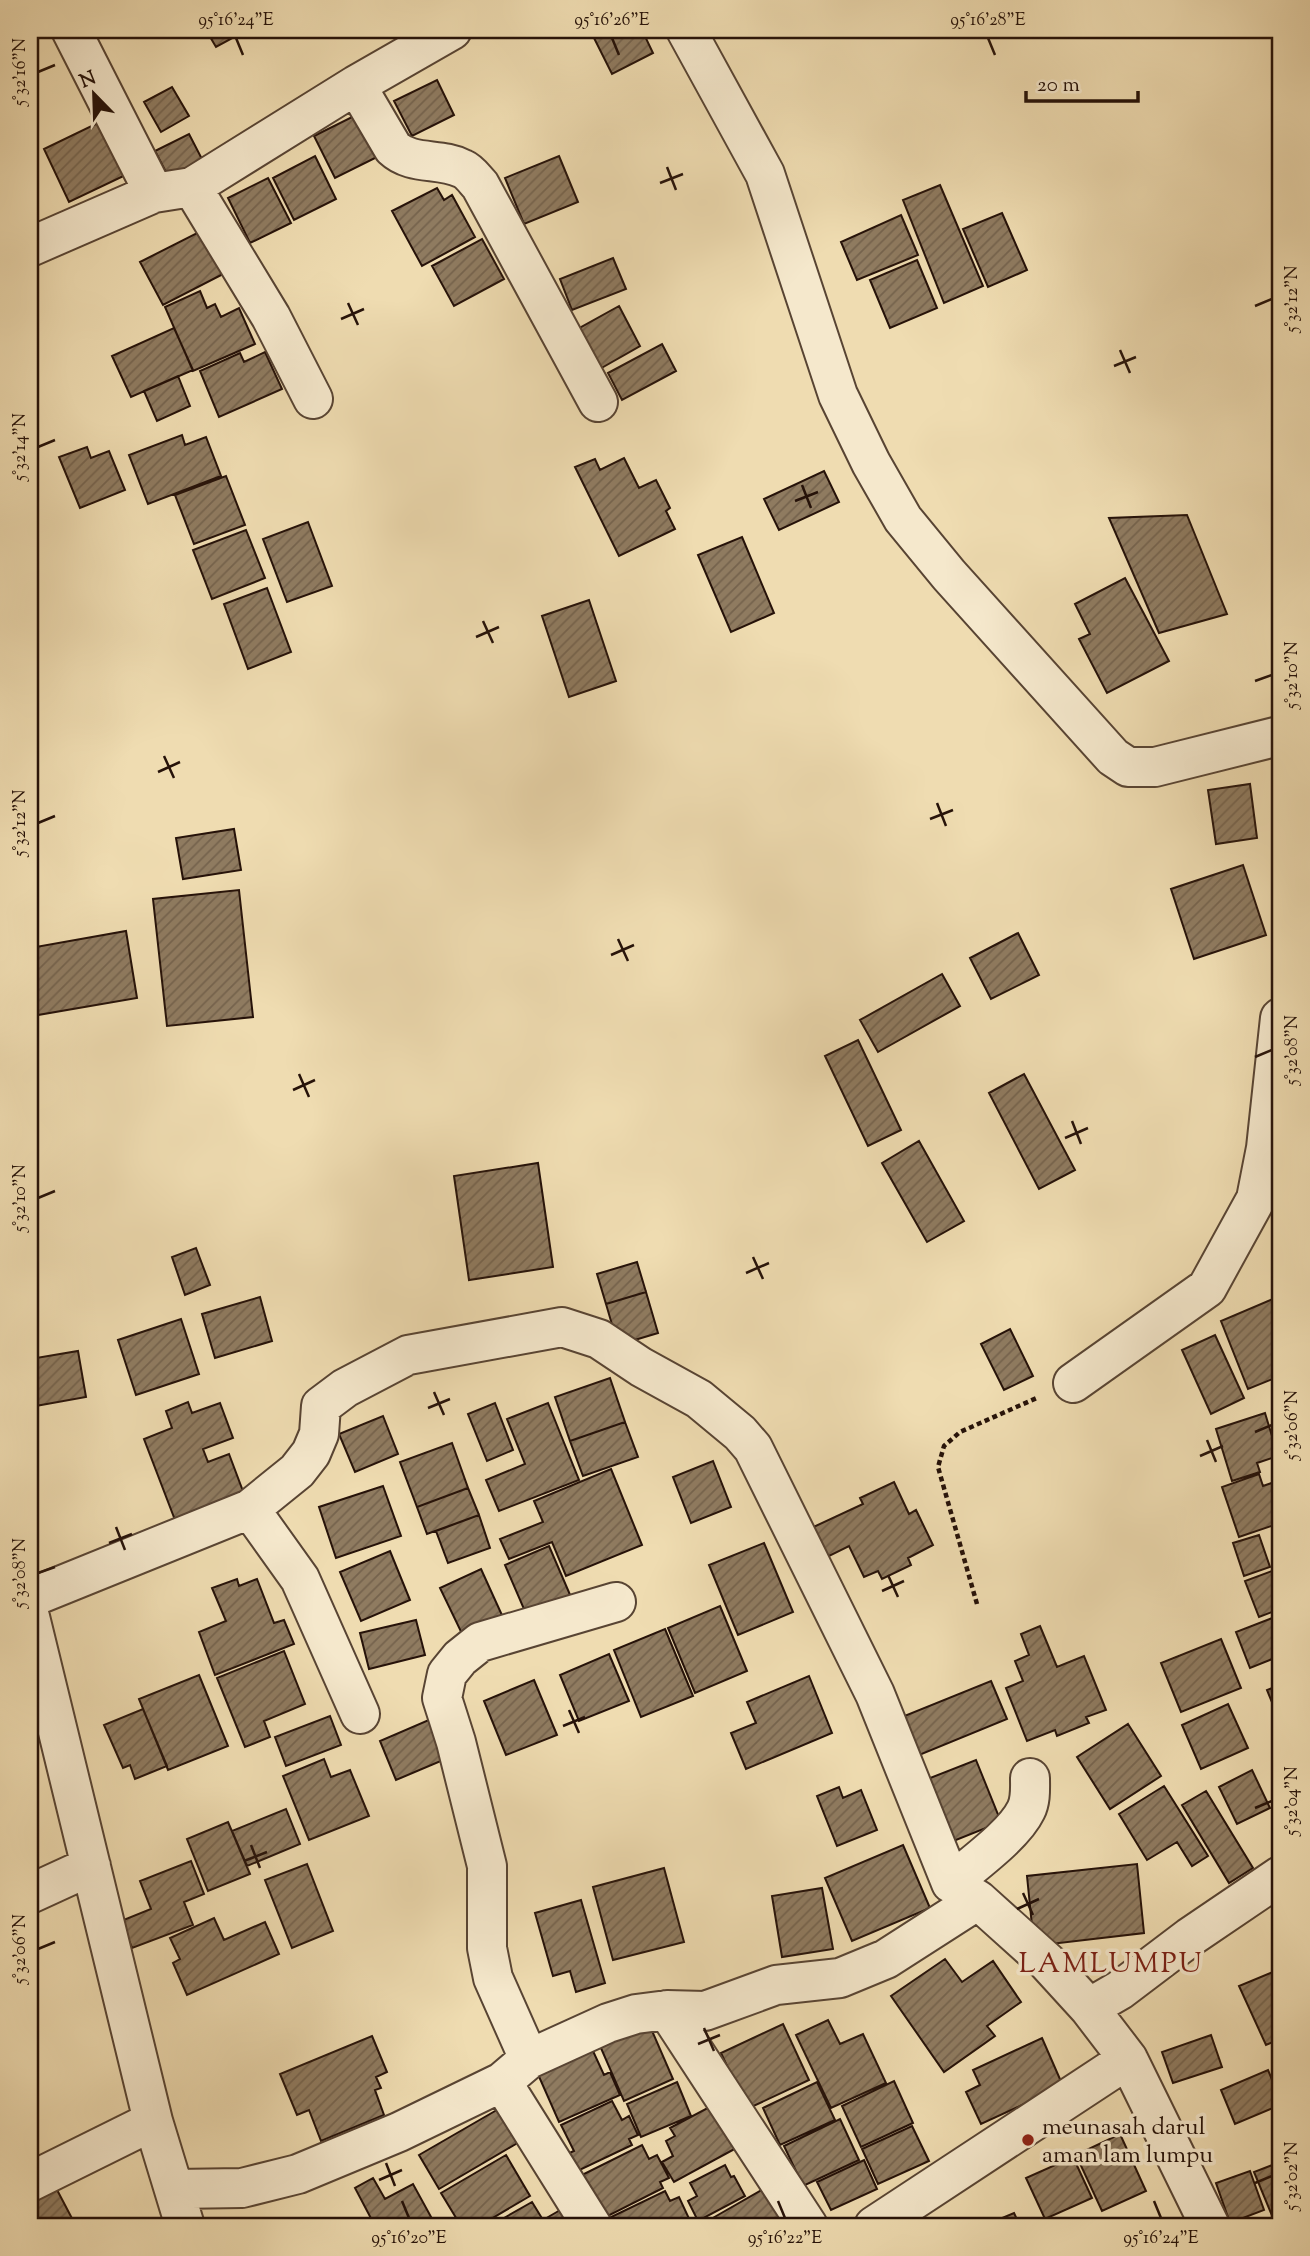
<svg xmlns="http://www.w3.org/2000/svg" width="1310" height="2256" font-family="'Sorts Mill Goudy',serif">
<style>
.building{fill:url(#building-hatch);stroke:#261209;stroke-width:2}
.lines{fill:none;stroke-linecap:round;stroke-linejoin:round}
.minor-casing{stroke:#584433;stroke-width:42}
.path{stroke:#261209;stroke-width:4.5;stroke-dasharray:5 3.5;stroke-linecap:butt}
.minor{stroke:#f5e8cc;stroke-width:38}
.ticks{fill:none;stroke:#261209;stroke-width:2.5}
.poi-dot{fill:#8f2418;stroke:#f5e8cc;stroke-width:2.5}
.labels{text-anchor:middle;stroke-width:7;stroke-linejoin:round;paint-order:stroke}
.poi-label{font-size:24px;fill:#261209;stroke:#f5e8cc;text-anchor:start}
.quarter-label{font-size:28px;letter-spacing:2px;fill:#7a1f14;stroke:#f5e8cc}
.neatline{fill:none;stroke:#261209;stroke-width:2.5}
.ticks-label{font-size:18px;text-anchor:middle;fill:#261209}
</style>
<defs>
<pattern id="building-hatch" width="6" height="6" patternUnits="userSpaceOnUse" patternTransform="scale(1.75)"><rect width="6" height="6" fill="#8f7b60"/><path d="M-1 1l2-2M0 6l6-6M5 7l2-2" fill="none" stroke="#75634d"/></pattern>
</defs>
<rect width="100%" height="100%" fill="#efdcb1"/>
<filter id="stains"><feTurbulence type="fractalNoise" baseFrequency=".00286" numOctaves="4"/><feColorMatrix values="0 0 0 0 .2 0 0 0 0 .09 0 0 0 0 .02 0 0 0 .5 -.17"/></filter>
<radialGradient id="worn" r=".72"><stop offset=".6" stop-color="#630" stop-opacity="0"/><stop offset="1" stop-color="#630" stop-opacity=".3"/></radialGradient>
<!-- building -->
<path class="building" d="M206 30H247L216 47Z
M590 30H642L653 53 612 74Z
M437 80 454 115 412 136 394 101Z
M172 87 189 116 161 132 144 102Z
M358 114 379 156 335 178 314 136Z
M108 118 134 171 69 202 44 149Z
M189 134 203 161 169 178 155 151Z
M315 156 336 199 294 220 273 178Z
M559 156 578 202 524 224 505 178Z
M268 178 291 223 250 243 228 198Z
M940 185 983 286 944 303 903 200Z
M437 188 444 200 452 195 475 237 422 266 392 211Z
M1002 213 1027 270 988 287 963 229Z
M901 215 918 255 857 280 841 242Z
M205 229 227 272 163 305 140 262Z
M482 239 504 279 454 306 432 266Z
M613 258 626 289 572 310 560 279Z
M917 260 937 308 890 328 870 280Z
M200 291 207 308 215 304 221 317 239 308 255 344 193 371 165 307Z
M619 306 640 346 598 370 576 330Z
M174 328 193 370 131 397 112 356Z
M662 344 676 371 622 400 608 373Z
M265 352 282 389 219 417 200 371 240 353 244 362Z
M178 376 190 406 157 421 144 391Z
M182 435 185 445 206 437 221 476 148 504 129 455Z
M87 447 91 458 109 451 125 490 80 508 59 457Z
M624 458 639 488 656 480 670 508 666 511 675 529 619 556 575 467 595 459 600 470Z
M824 471 839 502 779 530 764 499Z
M226 476 245 525 194 544 175 495Z
M1187 515 1227 614 1159 633 1109 518Z
M308 522 332 586 287 602 263 539Z
M246 530 265 578 212 599 193 550Z
M742 537 774 613 731 632 698 555Z
M1125 578 1169 661 1107 693 1079 639 1090 634 1075 604Z
M267 588 291 652 248 669 224 604Z
M589 600 616 681 569 697 542 616Z
M1250 784 1257 838 1216 844 1208 790Z
M234 829 241 870 183 879 176 838Z
M1243 865 1266 935 1194 959 1171 889Z
M239 890 253 1017 167 1026 153 899Z
M126 931 137 998 32 1016 30 1004V948Z
M1018 933 1039 975 991 999 970 958Z
M942 974 960 1006 878 1052 860 1020Z
M858 1040 901 1130 868 1146 825 1056Z
M1024 1074 1075 1170 1039 1189 989 1093Z
M919 1141 964 1221 927 1242 882 1163Z
M538 1163 553 1267 469 1280 454 1176Z
M196 1248 210 1285 185 1295 172 1257Z
M637 1262 646 1292 606 1304 597 1274Z
M646 1292 658 1333 618 1345 606 1304Z
M1280 1296V1376L1248 1389 1221 1321Z
M260 1297 272 1341 215 1358 202 1314Z
M181 1319 199 1374 136 1395 118 1340Z
M1010 1329 1033 1376 1004 1390 981 1344Z
M1215 1335 1244 1398 1211 1414 1182 1350Z
M78 1351 86 1397 30 1407V1359Z
M610 1378 625 1422 570 1441 555 1397Z
M188 1402 192 1413 220 1403 233 1438 203 1449 208 1462 229 1454 244 1494 175 1520 144 1439 172 1428 166 1411Z
M495 1403 513 1450 487 1461 468 1414Z
M548 1403 579 1480 499 1511 486 1480 525 1464 507 1419Z
M1265 1413 1278 1456 1257 1463 1260 1472 1232 1481 1216 1429Z
M383 1416 398 1454 355 1472 339 1434Z
M625 1422 638 1457 583 1476 570 1441Z
M452 1443 468 1488 417 1507 400 1462Z
M713 1461 731 1507 691 1523 673 1477Z
M611 1469 642 1545 566 1576 552 1542 509 1559 500 1539 543 1522 534 1501Z
M1259 1474 1263 1486 1280 1480V1523L1239 1537 1222 1487Z
M894 1482 909 1514 916 1510 933 1545 908 1558 911 1565 882 1579 878 1571 864 1577 849 1546 821 1560 807 1530 863 1504 860 1498Z
M383 1486 401 1536 336 1558 319 1507Z
M468 1488 479 1515 427 1534 417 1507Z
M479 1515 490 1548 448 1563 436 1531Z
M1259 1535 1270 1567 1244 1576 1233 1543Z
M764 1543 793 1612 738 1635 709 1565Z
M549 1546 574 1604 530 1623 505 1565Z
M390 1551 410 1600 361 1621 340 1572Z
M1280 1568V1589L1276 1591 1280 1609 1259 1617 1245 1581Z
M481 1569 506 1624 466 1642 440 1588Z
M237 1579 239 1586 257 1579 274 1623 284 1620 294 1644 215 1675 199 1632 226 1621 212 1588Z
M720 1606 747 1671 695 1693 668 1628Z
M1280 1615V1656L1250 1668 1236 1632Z
M416 1620 425 1655 369 1669 360 1633Z
M1040 1626 1057 1667 1084 1656 1106 1710 1086 1717 1089 1723 1057 1736 1055 1730 1027 1741 1006 1688 1023 1681 1015 1661 1029 1655 1021 1634Z
M665 1629 693 1696 641 1717 614 1650Z
M1221 1639 1241 1688 1181 1712 1161 1663Z
M284 1651 305 1704 264 1721 270 1737 245 1747 217 1678Z
M609 1654 629 1701 579 1721 560 1675Z
M199 1675 228 1746 168 1770 139 1699Z
M809 1676 832 1733 746 1769 731 1733 756 1723 747 1702Z
M534 1680 557 1735 506 1755 484 1701Z
M991 1681 1007 1719 907 1760 892 1721Z
M1280 1685V1722L1267 1690Z
M1228 1704 1248 1748 1201 1769 1182 1725Z
M143 1709 167 1766 135 1779 130 1765 123 1768 104 1725Z
M330 1716 341 1745 286 1766 275 1737Z
M438 1716 455 1755 396 1780 380 1741Z
M1128 1724 1161 1776 1110 1809 1077 1757Z
M324 1759 331 1777 350 1770 369 1816 309 1840 283 1776Z
M976 1760 1001 1822 946 1844 920 1782Z
M1252 1770 1270 1808 1237 1824 1219 1787Z
M1164 1786 1208 1856 1192 1866 1177 1842 1147 1860 1119 1814Z
M839 1787 843 1798 861 1790 877 1830 837 1846 817 1796Z
M1206 1791 1253 1868 1229 1883 1182 1805Z
M286 1809 300 1844 247 1866 232 1831Z
M228 1822 250 1874 208 1891 187 1839Z
M903 1845 930 1908 852 1941 825 1878Z
M191 1861 204 1894 184 1902 193 1925 132 1948 121 1921 151 1909 140 1881Z
M307 1864 333 1931 292 1948 265 1880Z
M1137 1864 1144 1933 1034 1946 1027 1876Z
M664 1868 684 1942 613 1960 593 1887Z
M822 1888 833 1949 782 1957 772 1896Z
M581 1900 605 1983 576 1992 570 1971 553 1976 535 1913Z
M214 1918 224 1940 265 1922 279 1954 187 1995 173 1963 180 1959 170 1938Z
M945 1959 962 1982 993 1961 1021 2002 987 2026 995 2036 944 2072 891 1996Z
M1280 1969V2039L1266 2045 1239 1986Z
M646 2017 673 2079 624 2101 597 2039Z
M828 2020 840 2044 863 2034 886 2083 831 2108 796 2035Z
M783 2024 809 2080 747 2109 721 2053Z
M1211 2035 1222 2067 1173 2083 1162 2052Z
M372 2036 387 2072 376 2077 381 2088 375 2090 384 2115 321 2141 309 2110 297 2115 280 2074Z
M587 2038 604 2075 610 2072 620 2095 559 2122 533 2063Z
M1042 2038 1063 2086 981 2124 966 2092 980 2085 973 2070Z
M1268 2070 1280 2099V2105L1235 2124 1221 2090Z
M894 2081 913 2123 861 2147 842 2106Z
M677 2082 691 2116 641 2137 627 2104Z
M817 2082 835 2120 780 2145 763 2108Z
M612 2101 622 2120 629 2116 638 2135 629 2139 632 2145 567 2176 558 2158 574 2151 561 2125Z
M717 2103 740 2146 674 2182 662 2162 673 2156 666 2141 675 2136 670 2128Z
M502 2107 521 2141 439 2189 419 2155Z
M840 2119 859 2160 803 2186 784 2146Z
M912 2126 929 2161 878 2184 862 2149Z
M1120 2134 1146 2191 1102 2211 1076 2155Z
M642 2145 649 2159 657 2155 669 2178 660 2182 663 2188 594 2223 572 2180Z
M506 2155 530 2196 479 2226H461L441 2193Z
M1073 2157 1092 2198 1045 2219 1026 2178Z
M864 2160 877 2189 831 2210 817 2182Z
M1280 2162V2215L1273 2218 1254 2172Z
M725 2165 731 2177 734 2176 745 2196 698 2221 688 2201 697 2196 690 2183Z
M1250 2171 1264 2210 1230 2223 1216 2183Z
M373 2178 385 2199 413 2184 436 2226H375L355 2188Z
M55 2186 76 2226H30V2199Z
M767 2187 789 2226H715L711 2219Z
M665 2191 670 2201 679 2197 692 2225 608 2226 605 2220Z
M532 2202 543 2220 562 2209 572 2226H490Z
M1014 2213 1020 2226H983Z"/>
<g class="lines">
<!-- minor casing -->
<g class="minor-casing">
<path id="minor" d="M71 30 154 193
M686 30 765 174 838 395 871 463 903 519 949 575 1113 757 1128 767H1155L1279 736
M356 85 393 148C412 166 440 157 463 169 470 172 475 180 480 185L598 402
M192 187 271 317 313 399
M30 247 154 193 192 187 356 85 452 30
M1073 1383 1207 1288 1256 1199 1266 1148 1280 1018
M250 1509 300 1579 360 1714
M30 1598 250 1509 297 1471 311 1453 319 1434 321 1406 345 1388 408 1355 562 1327 599 1339 641 1367 699 1399 740 1433 753 1448 875 1694 951 1883 978 1900 1047 1962 1089 2008 1128 2059 1210 2226
M30 1617 153 2121 185 2226
M951 1883C973 1864 1014 1835 1026 1810 1031 1800 1030 1789 1030 1778
M30 1894 91 1866
M1089 2008 1120 1990 1190 1937 1280 1876
M667 2010 808 2226
M529 2059 493 1978 487 1948V1866L456 1742 442 1698 447 1674 460 1658 480 1642 616 1602
M502 2082 592 2226
M30 2182 153 2121
M175 2189 242 2188 298 2174 399 2132 502 2082 529 2059 608 2023 636 2014 667 2010 705 2011 776 1985 840 1978 886 1959 978 1900
M874 2226 1128 2059"/>
</g>
<!-- path -->
<path class="path" d="M977 1604 938 1467 944 1446 960 1432 1039 1397"/>
<!-- minor -->
<use href="#minor" class="minor"/>
</g>
<!-- ticks -->
<path class="ticks" d="M236 38 243 55M612 38 619 55M988 38 995 55M38 72 55 65M667 167 676 190M660 183 683 174M348 303 358 325M1255 306 1272 299M341 319 364 309M1120 350 1130 373M1114 366 1136 357M38 447 55 440M802 485 811 508M795 501 818 492M483 621 493 643M476 637 499 627M1255 681 1272 675M164 756 174 778M158 772 180 762M937 803 946 826M930 819 953 810M38 823 55 816M618 939 628 961M611 955 634 945M1255 1057 1272 1050M299 1074 309 1097M293 1090 315 1080M1072 1121 1081 1144M1065 1138 1088 1128M38 1198 55 1191M753 1257 763 1279M746 1273 769 1263M434 1392 444 1415M428 1408 450 1399M1255 1432 1272 1425M1207 1440 1216 1462M1200 1456 1223 1446M116 1527 125 1550M109 1543 132 1534M38 1573 55 1567M888 1575 898 1597M882 1591 904 1581M569 1710 579 1733M563 1726 585 1717M1255 1808 1272 1801M251 1845 260 1868M244 1861 267 1852M1023 1893 1033 1915M1017 1909 1039 1899M38 1949 55 1942M704 2028 714 2051M698 2044 720 2035M386 2163 395 2186M379 2180 402 2170M1255 2183 1272 2176M402 2201 409 2218M778 2201 785 2218M1154 2201 1161 2218"/>
<!-- markers -->
<circle class="poi-dot" cx="1028" cy="2140" r="7"/>
<g class="labels">
<!-- poi labels -->
<g class="poi-label">
<text x="1042" y="2134">meunasah darul<tspan x="1042" dy="28">aman lam lumpu</tspan></text>
</g>
<!-- quarter labels -->
<g class="quarter-label">
<text x="1111" y="1972">LAMLUMPU</text>
</g>
</g>
<!-- margin -->
<rect width="1310" height="2256" fill="none" stroke="#efdcb1" stroke-width="77"/>
<!-- north arrow -->
<g transform="translate(94 94) rotate(337)" stroke="#f5e8cc" stroke-width="5" paint-order="stroke">
<path d="M0-5L12 26L0 18L-12 26Z" fill="#261209"/>
<text y="-10" font-size="19" font-weight="bold" text-anchor="middle" fill="#261209">N</text>
</g>
<!-- scale -->
<path d="M1026 91v10h112v-10" fill="none" stroke="#261209" stroke-width="3.5"/>
<text x="1037" y="91" font-size="21" fill="#261209" stroke="#f5e8cc" stroke-width="5" paint-order="stroke">20 m</text>
<rect x="38" y="38" width="1234" height="2180" class="neatline"/>
<g class="ticks-label">
<text x="236" y="25">95°16'24"E</text>
<text x="612" y="25">95°16'26"E</text>
<text x="988" y="25">95°16'28"E</text>
<text transform="translate(19 72) rotate(-90)" y="6">5°32'16"N</text>
<text transform="translate(1291 299) rotate(-90)" y="6">5°32'12"N</text>
<text transform="translate(19 447) rotate(-90)" y="6">5°32'14"N</text>
<text transform="translate(1291 675) rotate(-90)" y="6">5°32'10"N</text>
<text transform="translate(19 823) rotate(-90)" y="6">5°32'12"N</text>
<text transform="translate(1291 1050) rotate(-90)" y="6">5°32'08"N</text>
<text transform="translate(19 1198) rotate(-90)" y="6">5°32'10"N</text>
<text transform="translate(1291 1425) rotate(-90)" y="6">5°32'06"N</text>
<text transform="translate(19 1573) rotate(-90)" y="6">5°32'08"N</text>
<text transform="translate(1291 1801) rotate(-90)" y="6">5°32'04"N</text>
<text transform="translate(19 1949) rotate(-90)" y="6">5°32'06"N</text>
<text transform="translate(1291 2176) rotate(-90)" y="6">5°32'02"N</text>
<text x="409" y="2243">95°16'20"E</text>
<text x="785" y="2243">95°16'22"E</text>
<text x="1161" y="2243">95°16'24"E</text>
</g>
<rect width="100%" height="100%" filter="url(#stains)"/>
<rect width="100%" height="100%" fill="url(#worn)"/>
</svg>
